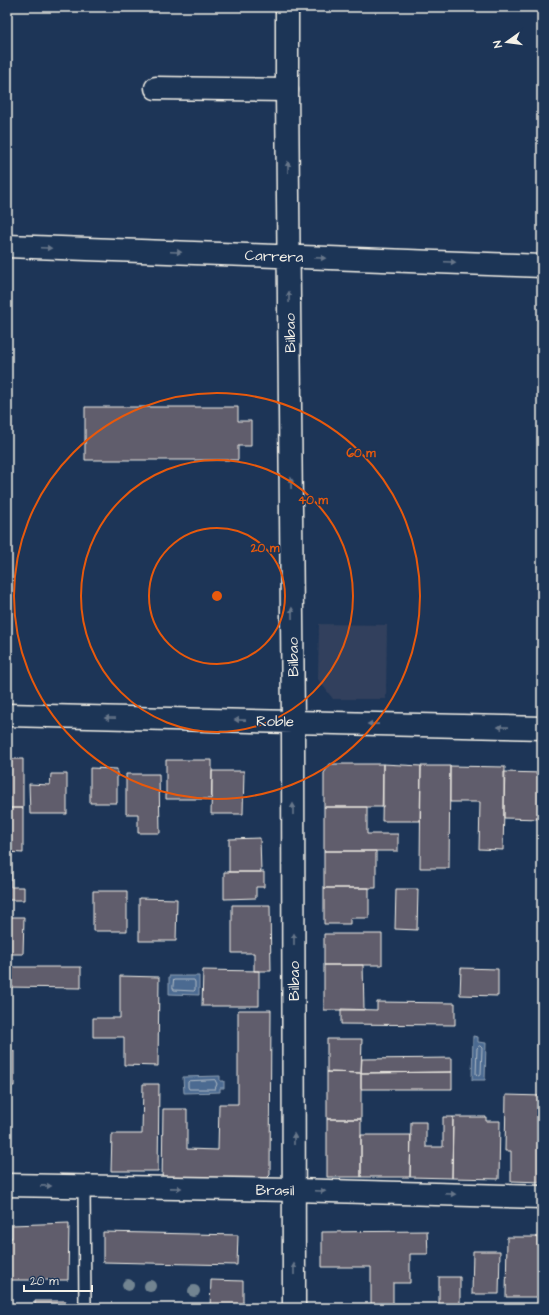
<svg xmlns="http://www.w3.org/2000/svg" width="549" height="1315" font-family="'Architects Daughter',sans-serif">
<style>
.built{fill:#31415d}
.water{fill:#4c6b91;stroke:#8fa1b4}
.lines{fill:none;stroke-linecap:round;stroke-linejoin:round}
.shore{stroke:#b1bbc5;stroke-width:1}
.building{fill:#605d6c;stroke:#f4f1e8}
.lane-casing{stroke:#f4f1e8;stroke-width:14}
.street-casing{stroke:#f4f1e8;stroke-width:25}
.secondary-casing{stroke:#f4f1e8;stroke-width:25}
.lane{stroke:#1d3557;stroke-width:11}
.street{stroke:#1d3557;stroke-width:22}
.secondary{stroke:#1d3557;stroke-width:22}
.tree{fill:#728491}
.oneway{fill:#68778a}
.ring{fill:none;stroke:#e8590c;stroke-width:2}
.labels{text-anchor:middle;stroke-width:3;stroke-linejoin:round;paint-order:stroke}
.street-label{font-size:15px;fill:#f4f1e8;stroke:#1d3557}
.centre{fill:#e8590c;stroke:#1d3557;stroke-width:2}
.ring-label{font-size:12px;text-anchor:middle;font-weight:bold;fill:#e8590c;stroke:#1d3557;stroke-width:3;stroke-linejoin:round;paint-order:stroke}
</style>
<rect width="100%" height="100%" fill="#1d3557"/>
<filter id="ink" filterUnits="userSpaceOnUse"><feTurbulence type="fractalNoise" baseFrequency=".025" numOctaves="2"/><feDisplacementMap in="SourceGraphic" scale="8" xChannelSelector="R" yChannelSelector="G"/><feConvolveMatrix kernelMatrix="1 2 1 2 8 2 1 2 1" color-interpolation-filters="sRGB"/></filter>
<g filter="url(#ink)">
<!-- built -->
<path class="built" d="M319 624 387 625 386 699H333L318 679Z"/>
<!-- water -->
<path class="water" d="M169 976H199V995L169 994Z
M539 1008H542V1042H538Z
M473 1036 478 1037V1042L486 1043 485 1080H472Z
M220 1076V1081H224V1088H220V1092L184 1093 183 1077Z"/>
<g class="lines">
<!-- shore -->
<path class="shore" d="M174 980H194L195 982V990L194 991 174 990 173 988Z
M480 1046 482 1048 481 1074 480 1075 478 1076 476 1074 477 1048 478 1047Z
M215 1080 217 1084 215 1089H189L188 1087V1082L189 1081Z"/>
</g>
<!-- building -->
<path class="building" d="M85 407H238V421H251V446H238V460H85Z
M7 759H23V808H7Z
M166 760H212V799H166Z
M330 764H383V807H324V773Z
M383 764 421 766 420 821H382Z
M421 766H450L449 868H420Z
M450 766 505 767 503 850 479 849 480 802H450Z
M90 768 117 769V803H90Z
M212 771H244L243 814H211Z
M504 772 542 773V819L504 818Z
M51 774H67V814H30L29 784 50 785Z
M126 774H159L160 833H138V814H126Z
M324 807H367V834H398V851H324Z
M7 808H23V853L7 852Z
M260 838 261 872H229V839Z
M324 851H376V888H324Z
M7 852H11V887H24V900H7Z
M224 872H264V887H256V898L224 899Z
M324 888H369V918H350V924H324Z
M396 889H418L417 930 395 929Z
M93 891H127V931H93Z
M139 898 177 899 176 941H139Z
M232 905H270L271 971H254V953H232Z
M7 917H24L23 954H7Z
M324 934H382V965H324Z
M324 965H363L364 1010H324Z
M7 967H81V988L7 987Z
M461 968 498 969V996L460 995Z
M203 970 259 971V1006H202Z
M120 976 159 977 158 1066 124 1065V1037H93V1018H120Z
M377 1002 455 1003V1025L341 1024V1009L377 1010Z
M238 1010H271L270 1175 260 1185 162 1184 163 1109H187V1149L218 1150 219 1104H238Z
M327 1039H362L361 1073 327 1072Z
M7 1051H14V1086H7Z
M452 1058V1072L361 1073 362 1059Z
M327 1072 361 1073V1119H327Z
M452 1072V1089H361V1073Z
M143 1084H159L158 1171H111L112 1134H142Z
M506 1095 542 1096V1182L511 1181V1151H505Z
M443 1117H453L452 1178 410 1177 411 1122H426V1147H443Z
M453 1117H486V1121H500L499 1179 452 1178Z
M327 1119H361V1177H327Z
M361 1135H411L410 1177H361Z
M69 1223 68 1280H7V1238H12V1225Z
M427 1231 428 1254H410V1283H393V1305L371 1306V1267H322V1232Z
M103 1232 238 1235 237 1265 103 1262Z
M507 1237H538V1297H506Z
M538 1237H542V1308H538Z
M473 1251H500L499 1294H472Z
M439 1277H460V1308H439Z
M211 1280 243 1281V1308H210Z
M35 1301H66V1308H35Z
M318 1304 351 1305V1308H318Z"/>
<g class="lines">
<!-- lane casing -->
<g class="lane-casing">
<path id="lane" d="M84 1187 85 1308"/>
</g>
<!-- street casing -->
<g class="street-casing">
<path id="street" d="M156 88 287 90
M293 722 542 728
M7 1185 294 1190 542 1197"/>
</g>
<!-- secondary casing -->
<g class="secondary-casing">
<path id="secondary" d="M287 7V90L293 722 294 1308
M7 246 542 266
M7 715 293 722"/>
</g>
<!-- lane -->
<use href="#lane" class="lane"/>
<!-- street -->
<use href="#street" class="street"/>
<!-- secondary -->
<use href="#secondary" class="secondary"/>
</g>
<!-- trees -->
<g class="tree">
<circle cx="128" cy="1285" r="6"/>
<circle cx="150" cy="1286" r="6"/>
<circle cx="194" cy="1291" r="6"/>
</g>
<!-- one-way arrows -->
<defs><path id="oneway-solid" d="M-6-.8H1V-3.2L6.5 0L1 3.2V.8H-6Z"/></defs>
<g class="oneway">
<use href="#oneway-solid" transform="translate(288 167) rotate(-91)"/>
<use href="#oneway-solid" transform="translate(46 248) rotate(2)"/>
<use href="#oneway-solid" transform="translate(176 252) rotate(2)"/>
<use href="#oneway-solid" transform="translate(320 258) rotate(2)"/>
<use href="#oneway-solid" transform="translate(450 262) rotate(2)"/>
<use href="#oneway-solid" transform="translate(289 297) rotate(-91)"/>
<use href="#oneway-solid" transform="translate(291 483) rotate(-91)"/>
<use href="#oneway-solid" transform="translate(292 613) rotate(-91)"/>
<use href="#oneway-solid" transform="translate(110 718) rotate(-179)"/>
<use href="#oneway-solid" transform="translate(240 720) rotate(-179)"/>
<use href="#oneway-solid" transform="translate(373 724) rotate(-179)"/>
<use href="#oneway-solid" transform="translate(503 727) rotate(-179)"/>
<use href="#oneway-solid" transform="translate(293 809) rotate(-90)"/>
<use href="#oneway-solid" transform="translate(294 939) rotate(-90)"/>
<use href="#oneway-solid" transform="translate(294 1139) rotate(-90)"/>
<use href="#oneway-solid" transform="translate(46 1186) rotate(1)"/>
<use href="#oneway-solid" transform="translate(176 1188) rotate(1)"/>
<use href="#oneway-solid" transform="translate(320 1191) rotate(2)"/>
<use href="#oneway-solid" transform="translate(450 1194) rotate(2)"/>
<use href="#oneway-solid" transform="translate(294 1269) rotate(-90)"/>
</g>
</g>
<!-- distance rings -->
<g class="ring">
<circle cx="217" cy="596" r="68"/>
<circle cx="217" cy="596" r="136"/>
<circle cx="217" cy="596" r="203"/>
</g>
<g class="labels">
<!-- street labels -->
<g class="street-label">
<text transform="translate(274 256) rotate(2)" y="5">Carrera</text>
<text transform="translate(290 333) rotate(-91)" y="5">Bilbao</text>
<text transform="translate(293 657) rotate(-91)" y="5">Bilbao</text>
<text transform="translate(275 721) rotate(1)" y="5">Roble</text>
<text transform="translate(294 981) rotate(-90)" y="5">Bilbao</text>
<text transform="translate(275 1190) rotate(1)" y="5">Brasil</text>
</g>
</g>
<circle cx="217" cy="596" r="6" class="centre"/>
<g class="ring-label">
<text x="361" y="457">60 m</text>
<text x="313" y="504">40 m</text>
<text x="265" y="552">20 m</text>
</g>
<!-- margin -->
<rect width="549" height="1315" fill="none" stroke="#1d3557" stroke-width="24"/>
<rect x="12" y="12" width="525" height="1291" fill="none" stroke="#f4f1e8" stroke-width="1.5" filter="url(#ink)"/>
<!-- north arrow -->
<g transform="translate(507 42) rotate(256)" stroke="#1d3557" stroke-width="3" paint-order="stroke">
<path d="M0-3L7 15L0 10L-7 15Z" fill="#f4f1e8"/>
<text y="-6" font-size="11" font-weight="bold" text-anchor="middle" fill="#f4f1e8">N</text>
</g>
<!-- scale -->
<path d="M24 1285v6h68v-6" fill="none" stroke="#f4f1e8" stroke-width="2"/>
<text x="30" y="1285" font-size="12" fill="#f4f1e8" stroke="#1d3557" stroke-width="3" paint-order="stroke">20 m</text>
</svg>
